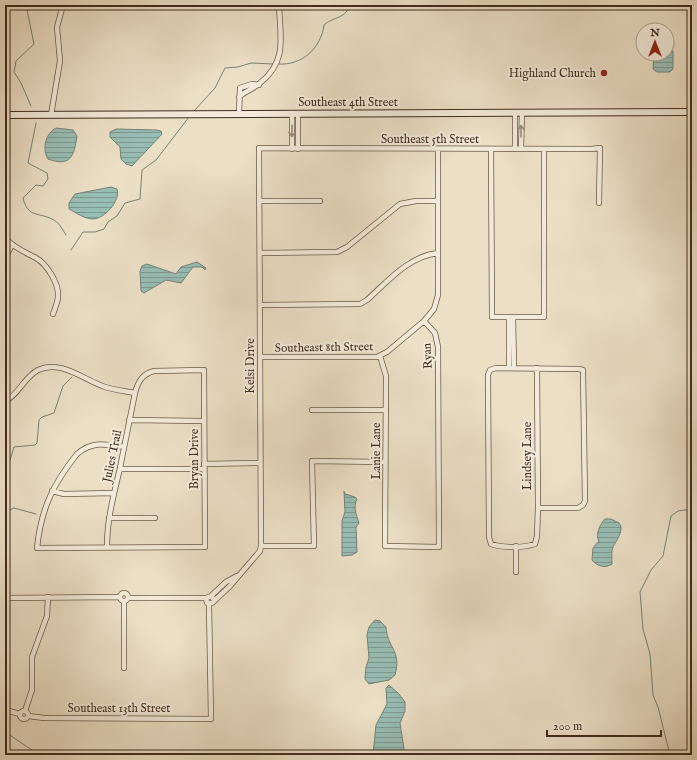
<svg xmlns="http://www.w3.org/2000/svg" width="697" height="760" font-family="'IM FELL English',serif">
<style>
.water{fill:url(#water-rules);stroke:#758378}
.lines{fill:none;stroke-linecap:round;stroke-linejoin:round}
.stream{stroke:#758378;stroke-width:1}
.street-casing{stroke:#6c5947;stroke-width:6}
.secondary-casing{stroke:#412c1d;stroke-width:8}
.street{stroke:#f2eada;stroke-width:4.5}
.secondary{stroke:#f2eada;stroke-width:6}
.oneway{stroke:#9a8b7c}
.poi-dot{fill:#8f2418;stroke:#f2eada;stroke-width:1.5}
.labels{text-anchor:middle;stroke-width:4;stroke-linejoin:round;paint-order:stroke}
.poi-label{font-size:12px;fill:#412c1d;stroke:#f2eada;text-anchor:end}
.street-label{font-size:12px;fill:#412c1d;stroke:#f2eada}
</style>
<defs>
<pattern id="water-rules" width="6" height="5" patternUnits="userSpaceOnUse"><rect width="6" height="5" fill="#98bdb5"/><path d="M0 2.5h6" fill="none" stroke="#7e9a93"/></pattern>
</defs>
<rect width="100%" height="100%" fill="#ebdfc6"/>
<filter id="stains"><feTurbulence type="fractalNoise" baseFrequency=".005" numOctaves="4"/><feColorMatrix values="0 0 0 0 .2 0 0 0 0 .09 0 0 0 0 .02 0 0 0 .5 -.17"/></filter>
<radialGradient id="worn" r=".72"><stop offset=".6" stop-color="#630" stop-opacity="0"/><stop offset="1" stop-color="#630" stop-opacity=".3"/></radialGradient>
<!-- water -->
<path class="water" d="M667 48 673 51V69L670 72H657L653 69 654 54H667Z
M56 128 73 130 77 136C74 157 70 167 48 159 42 149 45 134 56 128Z
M116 129 157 130 161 131 162 134 132 166 126 164 121 159 120 147 110 137V132Z
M111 187 117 189C121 201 104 219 93 219 85 219 76 213 69 209V203L75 194Z
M197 262 206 268 205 270 202 267H193L181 283 166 280 144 293 141 291 140 271 142 266 147 264 176 274 181 267Z
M344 491 345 494 355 497 357 499C353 507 356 514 359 523L356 527 357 552 352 555 342 556V521L345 512Z
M605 519H611L619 523C625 530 616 541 613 547 611 551 612 559 612 564 605 569 597 566 592 560L593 548 599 541C595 535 600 524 605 519Z
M375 620 380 621 386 627C387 648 402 650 395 675L389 680 369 684 365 679 366 667 369 658 367 635 369 627Z
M389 685 399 694 405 702V711L400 723 405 755H373L376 725 387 704 386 688Z"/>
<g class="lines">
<!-- stream -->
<path class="stream" d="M26 5 34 44 16 61 14 72 21 83 31 106
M278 64C302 66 321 48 324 25 331 18 341 19 347 11V7L344 5
M194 111 215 88 225 68 238 67 251 63 273 64
M36 123 28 163 47 173 48 179 43 186 36 185 23 198C28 218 38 212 52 219 59 222 62 229 66 235
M71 250 83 232H95L104 229 108 222 117 216 125 203 140 199 142 170 156 160 189 117
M5 465 10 460 14 447 35 445 37 443 39 420 42 417 54 413 63 386 72 377
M5 512 14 508 36 514
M5 732 32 750 44 755
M670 755 658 707 653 695 650 654 643 629 640 592 651 570 663 556 671 516 678 511 692 509"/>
<!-- street casing -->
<g class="street-casing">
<path id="street" d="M239 97C245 91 254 89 260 83 288 61 280 36 279 5
M239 113 240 88 252 84 259 85
M292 113V149
M298 113V149
M51 115 60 61 57 27 63 5
M491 149 492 317H544V149
M515 149V113
M521 149 522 113
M260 201H320
M5 238C14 248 25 252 36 258 47 264 59 284 58 296 58 302 55 308 53 314
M260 253 337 252 347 247 400 204 416 201H438
M5 258 12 245
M260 305 360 304 367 300C388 281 409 256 438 253
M513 317 514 368
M380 356 386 376 385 546 439 547 438 347 435 333 424 321 434 309 438 295V149
M260 357H377L387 352 424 321
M509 368V317
M537 368 538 508 537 536 535 544C523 548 503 548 491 544L489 537 488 375 490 370 496 368 579 369 583 370 585 501 583 505 578 508H538
M5 401C19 395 24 377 38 370 61 359 84 380 105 387 114 390 125 391 135 393
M312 410H386
M129 420 204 421
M204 464 260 463
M120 469H204
M52 491 64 494 114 493
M109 518H155
M107 546C107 519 114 494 120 468 125 443 130 418 135 393 138 382 142 374 154 371L204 370 205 547 37 548C41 509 53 484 77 454 92 441 106 444 124 447
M261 546H314L312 461 385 462
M516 572V546
M120 597a4 4 0 1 1 8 0a4 4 0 1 1-8 0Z
M211 596 226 582 237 576
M5 598 120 597
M128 598H206
M124 601V668
M214 601 212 596 206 598 207 603H212L230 586 260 551 261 546 259 148 591 149 600 148 599 203
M5 710 20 714
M20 715a4 4 0 1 1 8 0a4 4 0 1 1-8 0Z
M25 711 32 690V657L47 616 48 597
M28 716 44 718 211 719 209 604"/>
</g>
<!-- secondary casing -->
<g class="secondary-casing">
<path id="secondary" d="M5 115 692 112"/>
</g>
<!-- street -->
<use href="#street" class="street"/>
<!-- secondary -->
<use href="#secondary" class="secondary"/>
</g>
<!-- one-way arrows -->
<defs><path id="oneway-shaft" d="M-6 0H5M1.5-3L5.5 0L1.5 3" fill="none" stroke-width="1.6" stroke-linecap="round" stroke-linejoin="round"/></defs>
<g class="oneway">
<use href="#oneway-shaft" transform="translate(292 131) rotate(91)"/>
<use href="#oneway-shaft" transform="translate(521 131) rotate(-90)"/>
</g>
<!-- markers -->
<circle class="poi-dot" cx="604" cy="73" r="4"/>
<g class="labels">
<!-- poi labels -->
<g class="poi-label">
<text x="596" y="77">Highland Church</text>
</g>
<!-- street labels -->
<g class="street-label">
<text x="348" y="106">Southeast 4th Street</text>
<text x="430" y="143">Southeast 5th Street</text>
<text transform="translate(324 347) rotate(-1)" y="4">Southeast 8th Street</text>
<text transform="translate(427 356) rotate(-93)" y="4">Ryan</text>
<text transform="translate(250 366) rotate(-90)" y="4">Kelsi Drive</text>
<text transform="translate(376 451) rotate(-90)" y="4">Lanie Lane</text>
<text transform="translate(112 456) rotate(-78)" y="4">Julies Trail</text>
<text transform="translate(527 456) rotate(-90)" y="4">Lindsey Lane</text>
<text transform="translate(194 459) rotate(-90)" y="4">Bryan Drive</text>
<text x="119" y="712">Southeast 13th Street</text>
</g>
</g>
<!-- margin -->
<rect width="697" height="760" fill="none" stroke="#ebdfc6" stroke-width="20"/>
<rect x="6" y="6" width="685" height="748" fill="none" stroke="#412c1d" stroke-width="2"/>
<rect x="10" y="10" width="677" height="740" fill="none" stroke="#412c1d"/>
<!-- north arrow -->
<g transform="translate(655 42)"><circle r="19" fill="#f2eada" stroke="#ab9e8e"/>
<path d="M0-3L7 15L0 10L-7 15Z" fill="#8f2418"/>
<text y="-6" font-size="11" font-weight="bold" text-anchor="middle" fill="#412c1d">N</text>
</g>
<!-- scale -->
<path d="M547 730v6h114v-6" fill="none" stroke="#412c1d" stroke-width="2"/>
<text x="553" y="730" font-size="12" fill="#412c1d" stroke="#f2eada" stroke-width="3" paint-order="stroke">200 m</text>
<rect width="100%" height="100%" filter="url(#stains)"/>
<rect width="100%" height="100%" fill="url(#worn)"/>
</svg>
